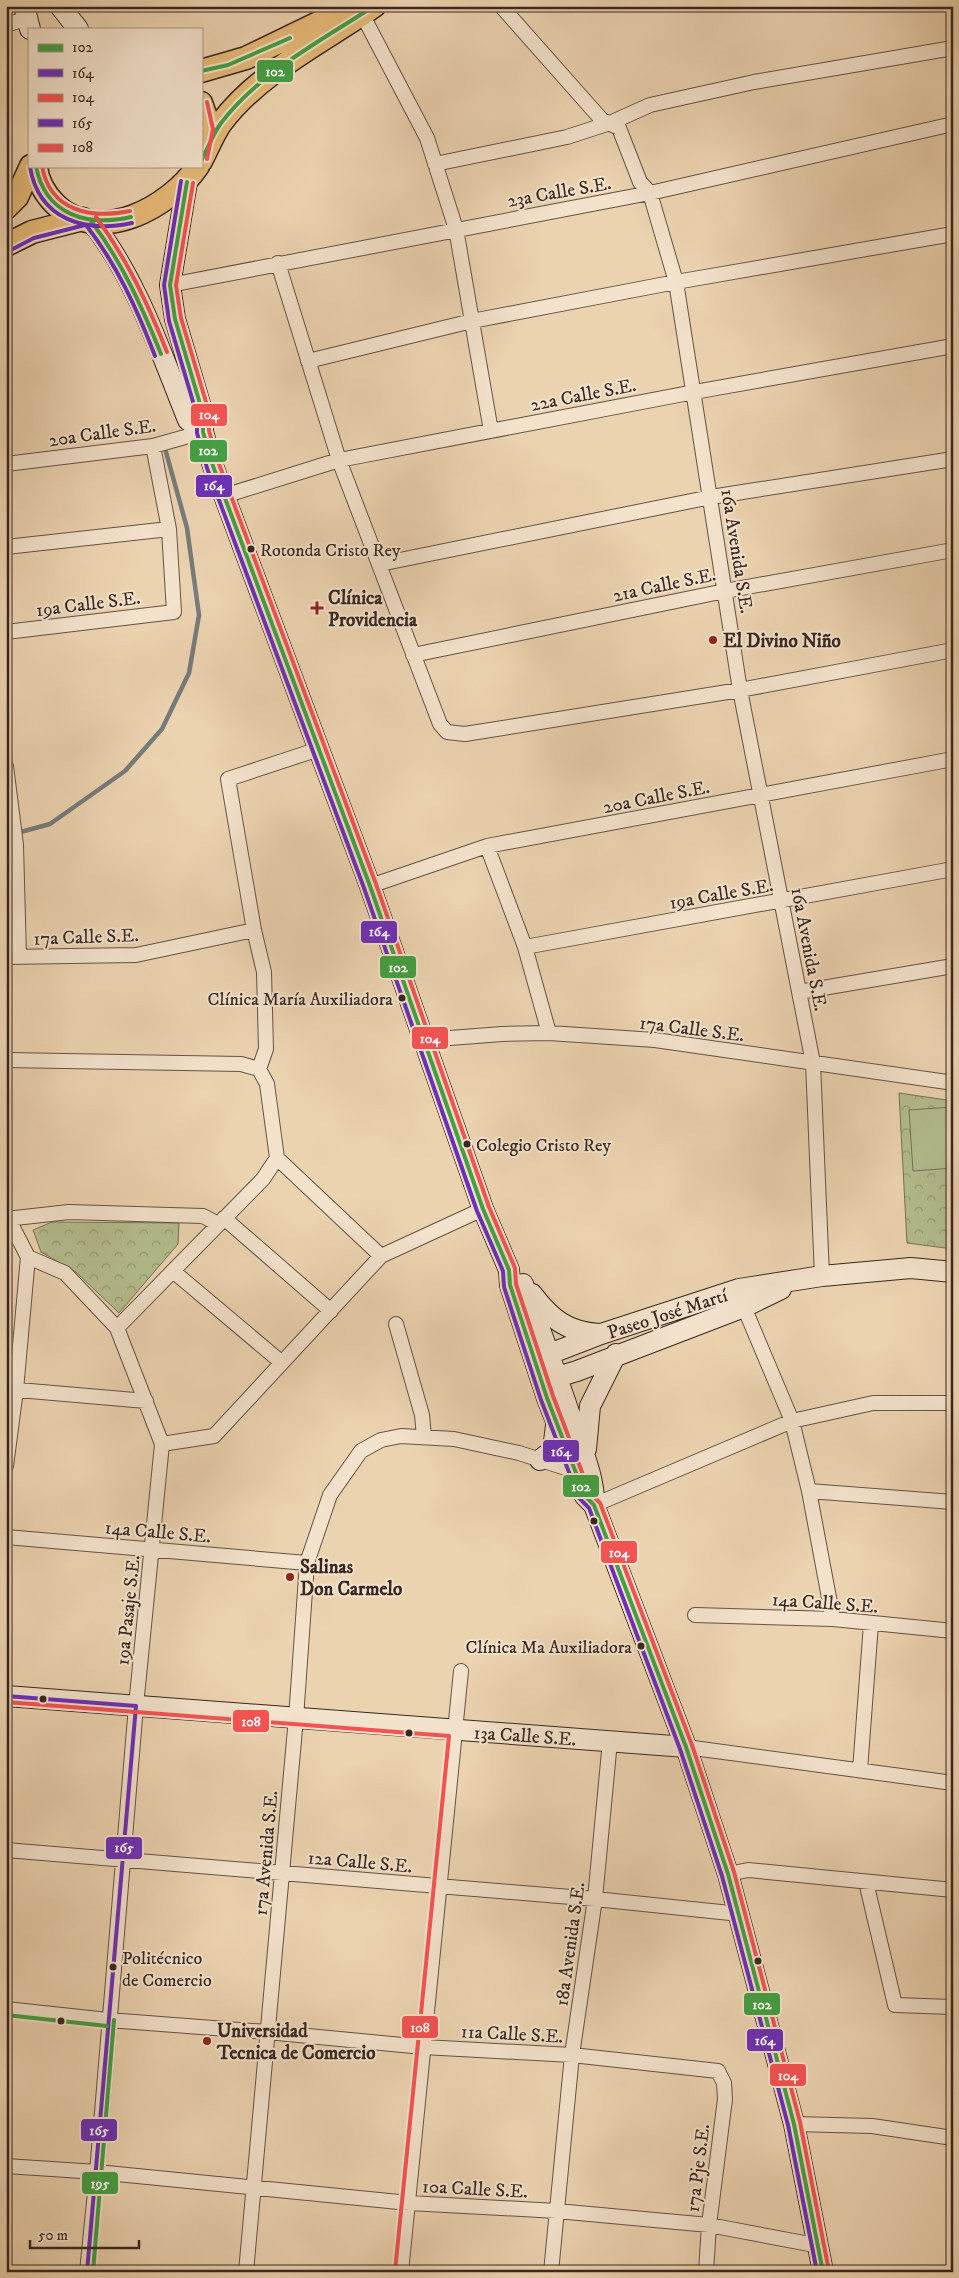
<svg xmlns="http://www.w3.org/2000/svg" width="959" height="2278" font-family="'IM FELL DW Pica',serif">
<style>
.forest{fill:url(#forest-crowns);stroke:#767257}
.pitch{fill:#b4bd8d;stroke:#767257}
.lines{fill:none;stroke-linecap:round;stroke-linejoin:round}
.stream{stroke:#767c7c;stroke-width:4.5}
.street-casing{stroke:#655245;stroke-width:16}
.secondary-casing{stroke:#382721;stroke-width:22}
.primary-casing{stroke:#382721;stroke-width:25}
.street{stroke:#f3e2cc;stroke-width:14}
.secondary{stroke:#f3e2cc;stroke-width:20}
.primary{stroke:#e6ba78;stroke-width:22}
.bus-1-casing{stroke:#f3e2cc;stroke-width:8}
.bus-2-casing{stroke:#f3e2cc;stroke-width:8}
.bus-3-casing{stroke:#f3e2cc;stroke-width:8}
.bus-4-casing{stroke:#f3e2cc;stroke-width:8}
.bus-5-casing{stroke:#f3e2cc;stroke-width:8}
.bus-6-casing{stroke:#f3e2cc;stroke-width:8}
.bus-1{stroke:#43a043;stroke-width:4}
.bus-2{stroke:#6d2fba;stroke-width:4}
.bus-3{stroke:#f55352;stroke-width:4}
.bus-4{stroke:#6d2fba;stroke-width:4}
.bus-5{stroke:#f55352;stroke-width:4}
.bus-6{stroke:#43a043;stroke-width:4}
.bus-dot{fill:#382721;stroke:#f3e2cc;stroke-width:2}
.poi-dot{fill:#8f2418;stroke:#f3e2cc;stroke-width:2}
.labels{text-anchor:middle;stroke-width:4;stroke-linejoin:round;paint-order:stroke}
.bus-label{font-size:18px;fill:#382721;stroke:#f3e2cc;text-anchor:start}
.street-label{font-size:19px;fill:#382721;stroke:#f3e2cc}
.poi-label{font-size:19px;font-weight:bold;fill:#382721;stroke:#f3e2cc;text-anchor:start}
.line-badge{stroke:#f3e2cc;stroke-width:2}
.badge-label{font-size:14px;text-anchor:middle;font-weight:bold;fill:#fff}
</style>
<defs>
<pattern id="forest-crowns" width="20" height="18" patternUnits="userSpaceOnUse" patternTransform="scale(1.25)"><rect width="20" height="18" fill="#b4bd8d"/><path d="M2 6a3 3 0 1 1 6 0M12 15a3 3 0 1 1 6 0" fill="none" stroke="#939a73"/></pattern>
</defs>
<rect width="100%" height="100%" fill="#ecd3b0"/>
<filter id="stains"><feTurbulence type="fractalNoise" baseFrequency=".004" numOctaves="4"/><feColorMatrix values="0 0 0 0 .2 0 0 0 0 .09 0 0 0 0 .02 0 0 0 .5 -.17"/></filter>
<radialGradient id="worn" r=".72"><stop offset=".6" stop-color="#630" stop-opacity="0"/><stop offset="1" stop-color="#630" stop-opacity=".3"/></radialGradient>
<!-- forest -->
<path class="forest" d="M899 1093 953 1101V1249L907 1243Z
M52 1222 179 1223 178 1244 119 1313 76 1272 41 1252 33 1230Z"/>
<!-- pitch -->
<path class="pitch" d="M953 1107V1168L913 1171 909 1110Z"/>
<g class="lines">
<!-- stream -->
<path class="stream" d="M6 836 50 824 125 771 162 729 189 673 199 615 187 528 166 452"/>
<!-- street casing -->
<g class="street-casing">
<path id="street" d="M501 6 602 120 619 128 640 182 650 193 676 282 740 690 813 1063 822 1276
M362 14 427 138 456 229 491 431
M6 25 28 18
M435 164 567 137 610 123 650 105 754 82 953 48
M278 263 339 460 440 724 447 732 465 734 740 690 953 650
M170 285 650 193 953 124
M308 361 472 321 676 282 953 234
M6 464 153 446 203 432
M224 496 339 460 694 392 953 346
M6 547 169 529
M380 564 711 497 953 459
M6 632 174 612 169 529 153 446
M413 655 725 591 953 550
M6 766 16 845 19 957
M487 846 525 947 549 1033
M370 886 487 846 953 759
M525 947 953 869
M6 957 136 955 254 930
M799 992 953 966
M424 1040 502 1034 549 1033 655 1040 947 1082 953 1080
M6 1060 241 1064 259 1069 267 1084 277 1158 263 1179 117 1328
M259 1069 266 1049 264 972 254 930 228 779 319 749
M277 1158 381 1256
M224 1218 331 1311
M6 1219 69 1212 203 1216 218 1224
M28 1257 65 1273 117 1328 162 1444 136 1706 97 2172 87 2272
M174 1272 281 1362
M744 1307 792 1421 809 1491 833 1619
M396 1324 422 1415 424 1436
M7 1389 146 1401
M162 1444 214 1436 381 1256 483 1209
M6 1466 16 1390 28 1257 9 1220
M809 1491 953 1502
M594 1505 792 1421 873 1403H953
M6 1537 307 1563
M695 1615 833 1619 953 1631
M686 1747 953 1783
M860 1770 871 1624
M6 1850 595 1899 740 1914
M728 1874 748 1870 953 1890
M866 1882 895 2005 953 2007
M6 2009 108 2020 267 2032 423 2047 572 2055 718 2071 724 2083 725 2099 709 2225 706 2272
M794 2124 872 2126 953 2138
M6 2166 97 2172 409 2203 557 2211 709 2225 820 2246
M246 2272 296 1718 307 1563 330 1495 361 1451 381 1440 401 1436 454 1439 519 1453 575 1471
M401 2272 461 1671
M551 2272 572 2055 595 1899 610 1741"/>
</g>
<!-- secondary casing -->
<g class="secondary-casing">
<path id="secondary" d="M24 6 30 29
M60 6 78 29
M187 182 170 285 175 319 203 414V432L213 466 370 886 483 1209 509 1270 510 1285 547 1398 585 1496 594 1505
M91 221C137 279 160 351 188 420L203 432
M523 1284C541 1330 557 1377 573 1424 582 1450 595 1478 594 1505L686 1747 728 1874 794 2124 823 2272
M532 1294C551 1319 567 1332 599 1334
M539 1358 601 1334 739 1289 822 1276 911 1268 953 1272
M544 1381 577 1371 744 1307 781 1289
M586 1449 590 1406 616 1354
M540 1460 553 1450 556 1425
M6 1696 686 1747"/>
</g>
<!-- primary casing -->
<g class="primary-casing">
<path id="primary" d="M201 71 246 58 347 9
M201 103 206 117 204 147
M201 161C208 148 213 134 221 123 258 73 324 41 374 6
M36 166C37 180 45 194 55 204 99 247 170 207 198 166
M6 208 17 197 31 166
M6 245 32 232 83 219"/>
</g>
<!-- street -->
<use href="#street" class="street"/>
<!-- secondary -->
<use href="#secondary" class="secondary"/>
<!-- primary -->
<use href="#primary" class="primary"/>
<!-- bus-1 casing -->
<g class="bus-1-casing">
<path id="bus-1" d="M201 71 228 65 290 38
M201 161C208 148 213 134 221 123 260 72 321 41 374 6
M36 166C45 215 87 227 131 217
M187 182 170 285 175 319 203 414V432L213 466 370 886 483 1209 509 1270 510 1285 547 1398 585 1496 594 1505 686 1747 728 1874 794 2124 823 2272
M91 221C122 262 142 307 161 354"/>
</g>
<!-- bus-2 casing -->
<g class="bus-2-casing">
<path id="bus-2" d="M30 167C39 220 85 233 132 223
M181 181 164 285 169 321 197 415V433L207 468 364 888 477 1211 503 1271 504 1287 541 1400 579 1498 589 1508 680 1749 722 1876 788 2125 817 2272
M86 225C117 265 137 309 155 356
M9 251 34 238 85 225"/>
</g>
<!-- bus-3 casing -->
<g class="bus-3-casing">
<path id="bus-3" d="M207 102 213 129 207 159
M42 166C50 211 90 219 130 211
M193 183 176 285 181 318 209 412V431L219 464 376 884 489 1207 515 1268 516 1284 553 1396 590 1493 600 1503 692 1745 734 1872 800 2122 829 2271
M96 217C127 259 148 304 167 352"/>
</g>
<!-- bus-4 casing -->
<g class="bus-4-casing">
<path id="bus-4" d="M6 1696 136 1706
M87 2272 136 1706"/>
</g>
<!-- bus-5 casing -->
<g class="bus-5-casing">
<path id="bus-5" d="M6 1702 449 1736 395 2271"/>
</g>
<!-- bus-6 casing -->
<g class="bus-6-casing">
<path id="bus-6" d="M6 2015 107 2026
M93 2272 114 2020"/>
</g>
<!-- bus-1 -->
<use href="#bus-1" class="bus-1"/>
<!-- bus-2 -->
<use href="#bus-2" class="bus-2"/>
<!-- bus-3 -->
<use href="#bus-3" class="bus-3"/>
<!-- bus-4 -->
<use href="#bus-4" class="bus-4"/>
<!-- bus-5 -->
<use href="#bus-5" class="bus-5"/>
<!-- bus-6 -->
<use href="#bus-6" class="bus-6"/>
</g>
<!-- markers -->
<g class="bus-dot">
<circle cx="251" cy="549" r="4.5"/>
<circle cx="402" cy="998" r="4.5"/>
<circle cx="467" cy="1144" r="4.5"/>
<circle cx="594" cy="1521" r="4.5"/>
<circle cx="641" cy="1646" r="4.5"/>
<circle cx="43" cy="1699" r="4.5"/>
<circle cx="409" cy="1733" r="4.5"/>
<circle cx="758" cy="1961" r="4.5"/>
<circle cx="113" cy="1967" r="4.5"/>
<circle cx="61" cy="2021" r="4.5"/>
</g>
<g class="poi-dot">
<path d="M314.5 600.5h5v5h5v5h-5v5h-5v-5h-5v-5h5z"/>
<circle cx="713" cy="640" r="5"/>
<circle cx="290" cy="1577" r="5"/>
<circle cx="207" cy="2041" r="5"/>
</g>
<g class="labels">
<!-- bus labels -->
<g class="bus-label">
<text x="260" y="556">Rotonda Cristo Rey</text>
<text x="393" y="1005" text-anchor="end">Clínica María Auxiliadora</text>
<text x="476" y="1151">Colegio Cristo Rey</text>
<text x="632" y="1653" text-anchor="end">Clínica Ma Auxiliadora</text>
<text x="122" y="1964">Politécnico<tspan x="122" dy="22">de Comercio</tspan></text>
</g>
<!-- street labels -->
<g class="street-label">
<text transform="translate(559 191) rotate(-10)" y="7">23a Calle S.E.</text>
<text transform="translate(583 394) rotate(-11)" y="7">22a Calle S.E.</text>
<text transform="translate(102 432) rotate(-8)" y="7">20a Calle S.E.</text>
<text transform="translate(738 551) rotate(81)" y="7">16a Avenida S.E.</text>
<text transform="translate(664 584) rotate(-12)" y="7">21a Calle S.E.</text>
<text transform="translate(88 603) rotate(-7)" y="7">19a Calle S.E.</text>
<text transform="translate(656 796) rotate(-11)" y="7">20a Calle S.E.</text>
<text transform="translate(721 893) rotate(-10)" y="7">19a Calle S.E.</text>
<text transform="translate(86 936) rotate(-2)" y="7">17a Calle S.E.</text>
<text transform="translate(810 949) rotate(79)" y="7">16a Avenida S.E.</text>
<text transform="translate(692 1028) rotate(7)" y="7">17a Calle S.E.</text>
<text transform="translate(667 1313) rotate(-18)" y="7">Paseo José Martí</text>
<text transform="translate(158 1531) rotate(5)" y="7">14a Calle S.E.</text>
<text transform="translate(825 1602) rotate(4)" y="7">14a Calle S.E.</text>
<text transform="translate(127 1610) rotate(-84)" y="7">19a Pasaje S.E.</text>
<text transform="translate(525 1735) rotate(4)" y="7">13a Calle S.E.</text>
<text transform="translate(265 1853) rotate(-85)" y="7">17a Avenida S.E.</text>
<text transform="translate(360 1861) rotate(5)" y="7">12a Calle S.E.</text>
<text transform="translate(569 1944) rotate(-82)" y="7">18a Avenida S.E.</text>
<text transform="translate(512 2033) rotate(3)" y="7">11a Calle S.E.</text>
<text transform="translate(697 2168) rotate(-83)" y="7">17a Pje S.E.</text>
<text transform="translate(475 2188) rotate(3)" y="7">10a Calle S.E.</text>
</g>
<!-- poi labels -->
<g class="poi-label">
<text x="328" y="604">Clínica<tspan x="328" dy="22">Providencia</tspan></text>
<text x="723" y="647">El Divino Niño</text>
<text x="300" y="1573">Salinas<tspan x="300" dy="22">Don Carmelo</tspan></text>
<text x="217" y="2037">Universidad<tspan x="217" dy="22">Tecnica de Comercio</tspan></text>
</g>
</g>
<g class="line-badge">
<rect x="256" y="59" width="38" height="24" rx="5" fill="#43a043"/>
<rect x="190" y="403" width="38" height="24" rx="5" fill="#f55352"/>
<rect x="189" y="439" width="39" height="24" rx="5" fill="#43a043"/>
<rect x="195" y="474" width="38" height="24" rx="5" fill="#6d2fba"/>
<rect x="360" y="920" width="38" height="24" rx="5" fill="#6d2fba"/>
<rect x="379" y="955" width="38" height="24" rx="5" fill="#43a043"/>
<rect x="411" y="1026" width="38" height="24" rx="5" fill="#f55352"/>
<rect x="542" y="1439" width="38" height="24" rx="5" fill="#6d2fba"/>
<rect x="562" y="1474" width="38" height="24" rx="5" fill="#43a043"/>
<rect x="600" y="1540" width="38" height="24" rx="5" fill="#f55352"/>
<rect x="232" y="1709" width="38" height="24" rx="5" fill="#f55352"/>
<rect x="105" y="1836" width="38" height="24" rx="5" fill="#6d2fba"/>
<rect x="743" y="1992" width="38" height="24" rx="5" fill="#43a043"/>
<rect x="401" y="2015" width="38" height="24" rx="5" fill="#f55352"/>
<rect x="746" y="2028" width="38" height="24" rx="5" fill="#6d2fba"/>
<rect x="769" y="2063" width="38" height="24" rx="5" fill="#f55352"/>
<rect x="80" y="2118" width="38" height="24" rx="5" fill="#6d2fba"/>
<rect x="81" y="2171" width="38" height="24" rx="5" fill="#43a043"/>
</g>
<g class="badge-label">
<text x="275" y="76">102</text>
<text x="209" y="419">104</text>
<text x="208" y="455">102</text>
<text x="214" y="490">164</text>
<text x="379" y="936">164</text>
<text x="398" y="972">102</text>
<text x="430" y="1043">104</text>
<text x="561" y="1456">164</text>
<text x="581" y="1491">102</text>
<text x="619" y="1557">104</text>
<text x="251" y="1726">108</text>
<text x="124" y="1852">165</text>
<text x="762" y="2009">102</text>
<text x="420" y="2032">108</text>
<text x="765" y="2045">164</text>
<text x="788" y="2080">104</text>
<text x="99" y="2135">165</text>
<text x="100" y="2188">195</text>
</g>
<!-- margin -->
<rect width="959" height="2278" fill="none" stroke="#ecd3b0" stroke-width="25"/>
<rect x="8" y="8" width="944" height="2263" fill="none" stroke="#382721" stroke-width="2.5"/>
<rect x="12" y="12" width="934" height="2253" fill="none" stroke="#382721"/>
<!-- legend -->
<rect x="28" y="28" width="175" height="140" fill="#f3e2cc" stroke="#a89788"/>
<rect x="38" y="44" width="25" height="8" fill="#43a043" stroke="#a89788"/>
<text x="72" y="52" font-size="15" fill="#382721">102</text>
<rect x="38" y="69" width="25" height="8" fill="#6d2fba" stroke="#a89788"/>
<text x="72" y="78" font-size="15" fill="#382721">164</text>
<rect x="38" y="94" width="25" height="8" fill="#f55352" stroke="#a89788"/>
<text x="72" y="102" font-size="15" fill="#382721">104</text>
<rect x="38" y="119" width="25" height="8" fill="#6d2fba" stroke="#a89788"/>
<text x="72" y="128" font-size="15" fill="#382721">165</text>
<rect x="38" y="144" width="25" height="8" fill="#f55352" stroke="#a89788"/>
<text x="72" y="152" font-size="15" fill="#382721">108</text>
<!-- scale -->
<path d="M30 2240v8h109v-8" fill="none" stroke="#382721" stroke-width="2.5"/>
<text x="38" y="2240" font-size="15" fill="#382721" stroke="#f3e2cc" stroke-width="4" paint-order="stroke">50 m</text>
<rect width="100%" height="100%" filter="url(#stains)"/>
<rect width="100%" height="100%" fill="url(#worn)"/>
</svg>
